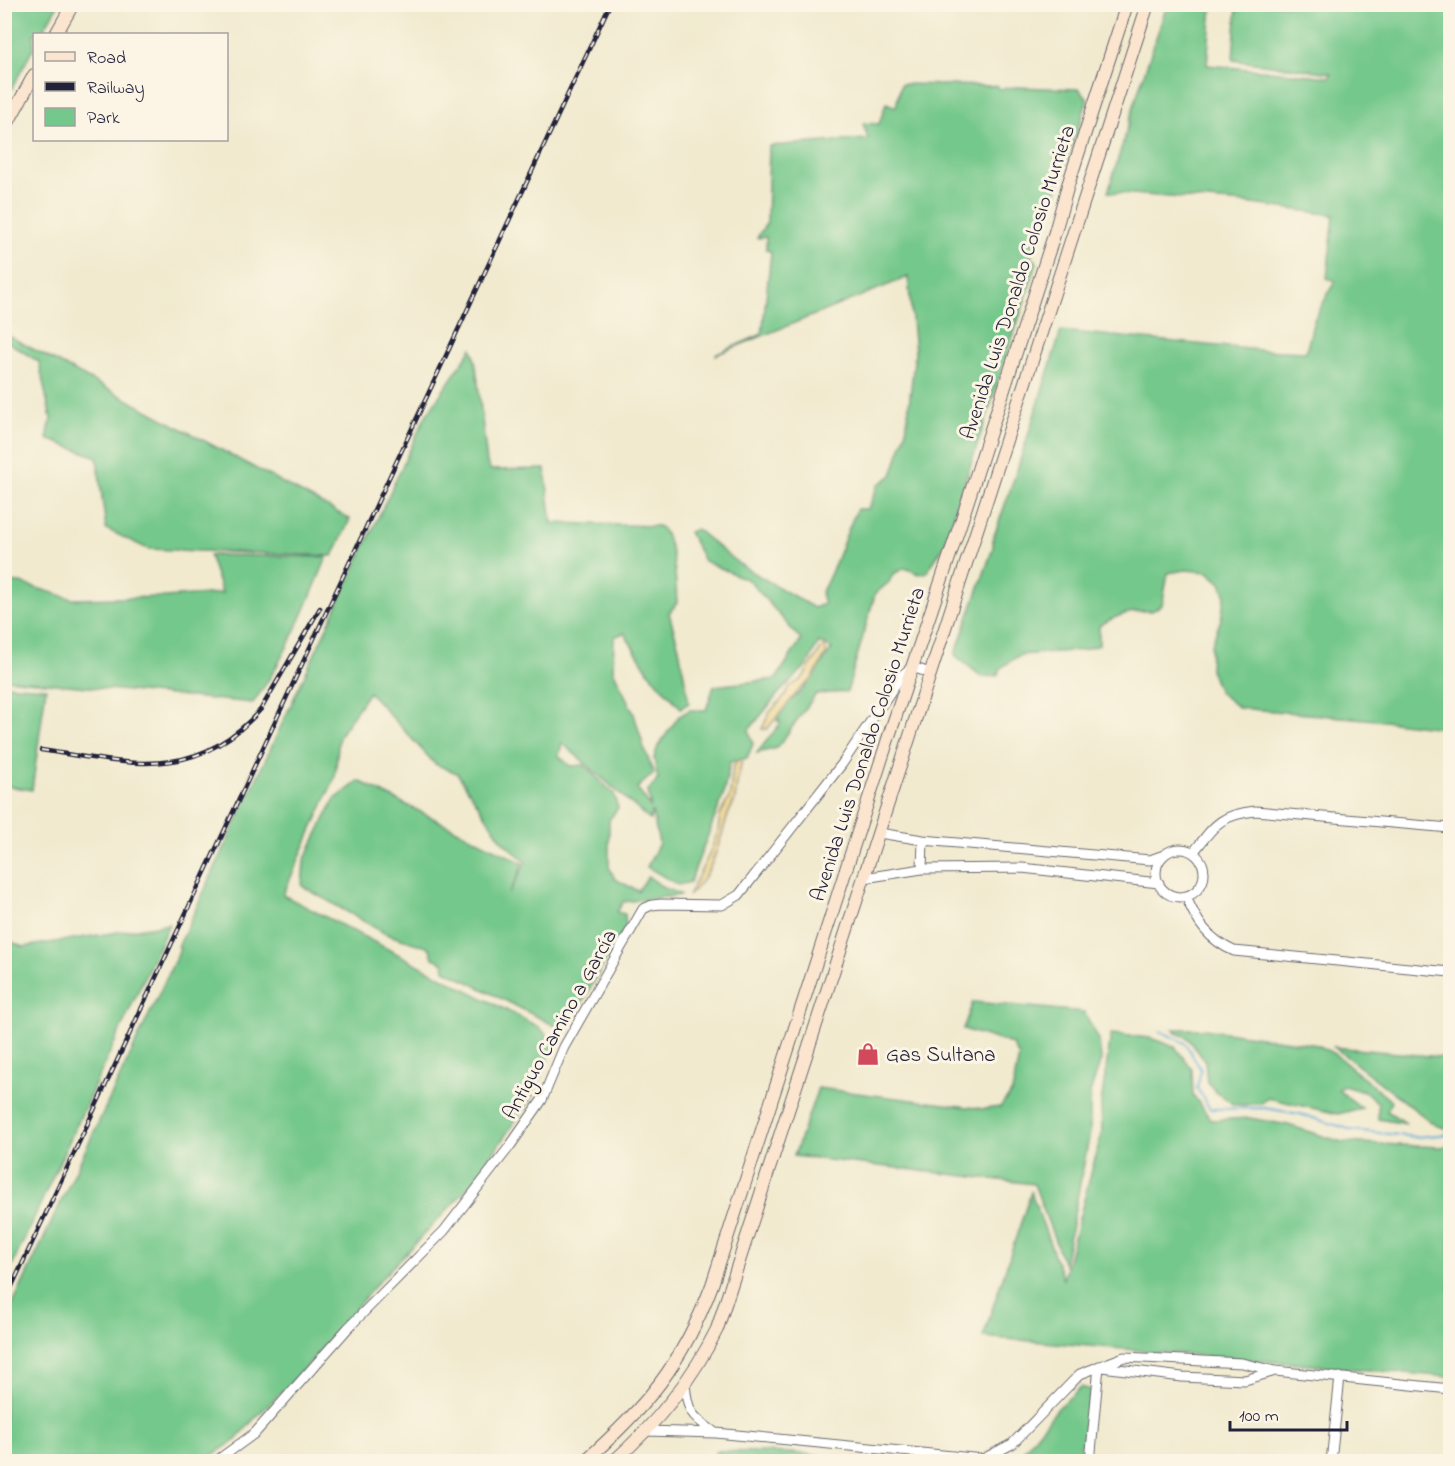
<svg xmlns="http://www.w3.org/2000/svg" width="1455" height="1466" font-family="'Indie Flower',sans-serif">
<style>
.green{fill:#74c88b;stroke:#4b7563;stroke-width:1.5}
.sand{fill:#eeda9e;stroke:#887e6c;stroke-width:1.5}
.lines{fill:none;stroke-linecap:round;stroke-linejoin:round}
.stream{stroke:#60a8d7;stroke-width:2}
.street-casing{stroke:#6a686f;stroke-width:11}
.secondary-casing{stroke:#6a686f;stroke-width:14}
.street{stroke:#fff;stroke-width:9}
.secondary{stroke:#fce5cf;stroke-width:12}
.rail-casing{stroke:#22223b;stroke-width:4.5}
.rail{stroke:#fcf5e5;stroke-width:2;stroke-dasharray:7;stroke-linecap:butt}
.labels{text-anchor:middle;stroke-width:6;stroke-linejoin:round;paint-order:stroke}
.street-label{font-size:21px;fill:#22223b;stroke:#fcf5e5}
.poi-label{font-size:21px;fill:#22223b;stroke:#fcf5e5;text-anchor:start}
</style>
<rect width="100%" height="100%" fill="#fcf5e5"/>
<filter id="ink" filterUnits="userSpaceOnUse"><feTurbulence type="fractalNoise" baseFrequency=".0167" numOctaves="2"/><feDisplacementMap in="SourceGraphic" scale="12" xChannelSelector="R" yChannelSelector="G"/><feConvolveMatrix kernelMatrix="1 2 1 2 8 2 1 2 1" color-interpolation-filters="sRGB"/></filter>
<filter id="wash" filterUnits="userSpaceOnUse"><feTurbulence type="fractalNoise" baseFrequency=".008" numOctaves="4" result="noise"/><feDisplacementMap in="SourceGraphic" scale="24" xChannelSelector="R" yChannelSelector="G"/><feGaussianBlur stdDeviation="1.35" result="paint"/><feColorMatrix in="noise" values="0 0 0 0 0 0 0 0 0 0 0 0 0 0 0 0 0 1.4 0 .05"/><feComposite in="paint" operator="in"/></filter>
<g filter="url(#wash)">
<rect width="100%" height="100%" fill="#f1eacf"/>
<!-- green -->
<path class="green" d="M5 4 58 5 41 34H34V47L5 101Z
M1167 5H1212L1207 65 1330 77 1331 73 1233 60 1237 5H1450V729L1376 720 1239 708 1219 692 1210 670 1211 646 1221 619 1225 594 1221 583 1208 572 1186 570 1168 573 1162 605 1152 611C1132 609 1115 616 1099 626V645L1083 650 1020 655 1002 667 997 676 982 677 955 655 993 548V539L1017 470 1061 331 1260 350 1306 352 1314 320 1335 281 1327 278 1334 215 1245 203 1108 192 1139 89Z
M901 84 998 86 999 89 1016 87 1079 89 1088 99 1053 203H1046L1030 260 1035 259 1037 263 944 546 927 572 919 574 905 568 893 574 889 582 875 594 847 692 816 694 777 748 757 753 780 724V721H777C781 705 794 700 804 688 814 676 822 662 832 649L819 642 807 665 778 694 749 730 753 744 747 758 730 762 723 796 690 882 678 885 647 867 659 843 652 811 650 820 562 743 559 756 570 766 584 765 614 794 618 808 609 820V867L615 879 638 891 648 876 664 888 682 895 623 902 617 912 625 914 626 927 565 1031 445 970 444 963 433 958 430 948 386 934 302 886 304 861 334 800 359 781 523 863 509 894 526 862 503 842 457 773 435 764 369 692 339 736 335 777 283 895 539 1027 554 1043 534 1094 471 1185 380 1280 301 1373 255 1418 236 1440 203 1461H5L4 1323 180 949 178 947 425 417 472 348 476 365 487 463 491 470 545 469 552 523 659 526C675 540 676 582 677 603L669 613 679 648 689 703 681 708 652 677 624 633 614 637 613 670 634 714 644 748 654 773 637 788 651 808 648 791 658 779 654 758 658 746 679 716 690 710H706L714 686 776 679 801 640 750 581 704 561 689 532 696 529 739 564 814 608 824 604 821 593C836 567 844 537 857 509H868L878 485 892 475 906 432 915 352 908 277 715 355 762 334 771 252 766 249V237L757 238 767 222 769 146 868 139 863 123 879 124 886 103 896 107Z
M5 334 350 519 333 556 148 549 106 529 97 457 47 439 51 419 39 362 5 340Z
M209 555 327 557C306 608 286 658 253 703L5 679V582L20 583 73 599 165 597 222 593Z
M5 685 46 688 32 790 5 786Z
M169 924 5 1281V939L23 947Z
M973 1002 1084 1012 1099 1040 1101 1060 1090 1093V1133L1064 1265 1034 1184 794 1156 818 1088 984 1109 1000 1107 1012 1092 1019 1057 1012 1044 963 1029Z
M1173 1029H1204L1318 1045 1336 1055 1391 1101 1387 1111 1407 1124 1378 1119V1103L1367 1093 1344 1086 1338 1090 1362 1108 1338 1114 1268 1098 1260 1104 1235 1105 1218 1094 1207 1082 1205 1061 1187 1037 1176 1033Z
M1111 1034 1150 1038 1175 1047 1192 1069 1193 1095 1211 1120 1250 1118 1288 1125 1342 1142 1439 1147 1450 1146V1377L983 1337 1031 1192 1063 1279 1102 1132 1101 1104Z
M1334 1047 1450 1058V1130L1435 1125Z
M1081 1387 1091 1390 1079 1461H1012L1019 1456 1059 1407Z
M715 1451 792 1453 871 1461H717Z"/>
<!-- sand -->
<path class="sand" d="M825 643 826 654 812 679 799 690 767 729H762L770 712 785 696 789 687 802 679Z
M738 759 742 762C737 775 737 786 735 799 734 804 731 807 729 812 718 843 715 872 688 896L709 855 718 831 720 815 730 796 733 767Z"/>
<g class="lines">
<!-- stream -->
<path class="stream" d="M1160 1031 1185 1043 1201 1070 1197 1088 1210 1109 1264 1108 1300 1114 1352 1130 1416 1137 1450 1134"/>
</g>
</g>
<g filter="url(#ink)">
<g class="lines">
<!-- street casing -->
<g class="street-casing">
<path id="street" d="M879 833 923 840 1150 860 1164 855
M1156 873a24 24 0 1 1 48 0a24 24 0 1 1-48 0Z
M1193 853C1214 826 1219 815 1255 811L1450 828
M922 869 923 840
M864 878 922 869 1022 868 1159 883
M1186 896C1196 922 1209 940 1234 951L1450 972
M1102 1367 1182 1377 1245 1380 1272 1372
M685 1383C687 1411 691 1416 714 1432
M646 1431 716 1433 983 1459 1012 1444 1080 1374 1124 1357 1242 1363 1275 1371 1450 1389
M215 1462 255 1433 348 1328 444 1231 510 1146 542 1100 564 1047 643 909 652 905 661 904 722 905 739 895 842 764 901 676 912 667 930 673
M1090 1462 1099 1366
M1331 1462 1340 1377"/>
</g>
<!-- secondary casing -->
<g class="secondary-casing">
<path id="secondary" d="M56 34 73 4
M4 130 34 75
M584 1462C647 1406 682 1365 712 1285L889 736 960 525 1055 232 1068 185 1127 4
M613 1462C656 1424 692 1380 717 1329L1148 4"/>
</g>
<!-- street -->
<use href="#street" class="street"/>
<!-- secondary -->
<use href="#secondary" class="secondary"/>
<!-- rail casing -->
<g class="rail-casing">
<path id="rail" d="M41 750C128 763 195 784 261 709L320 608
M4 1303 610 4"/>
</g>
<!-- rail -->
<use href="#rail" class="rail"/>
</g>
</g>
<!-- icons -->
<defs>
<g id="shop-bare" transform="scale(1.8)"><path d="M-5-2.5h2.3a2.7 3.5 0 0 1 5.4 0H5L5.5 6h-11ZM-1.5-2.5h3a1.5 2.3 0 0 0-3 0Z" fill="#d1495b" stroke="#fcf5e5" stroke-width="2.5" paint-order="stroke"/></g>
</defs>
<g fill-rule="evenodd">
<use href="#shop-bare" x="868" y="1054"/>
</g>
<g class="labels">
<!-- street labels -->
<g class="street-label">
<text transform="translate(1017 282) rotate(-72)" y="7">Avenida Luis Donaldo Colosio Murrieta</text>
<text transform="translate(867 744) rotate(-72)" y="7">Avenida Luis Donaldo Colosio Murrieta</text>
<text transform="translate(559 1024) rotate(-61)" y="7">Antiguo Camino a García</text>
</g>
<!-- poi labels -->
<g class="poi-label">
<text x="886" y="1061">Gas Sultana</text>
</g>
</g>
<!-- margin -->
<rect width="1455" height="1466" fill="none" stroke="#fcf5e5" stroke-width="24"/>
<!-- legend -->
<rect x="33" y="33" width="195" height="108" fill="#fcf5e5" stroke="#a5a1a1" stroke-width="1.5"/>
<rect x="45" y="52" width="30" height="9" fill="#fce5cf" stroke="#a5a1a1" stroke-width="1.5"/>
<text x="87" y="63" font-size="18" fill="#22223b">Road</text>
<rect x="45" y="82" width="30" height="9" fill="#22223b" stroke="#a5a1a1" stroke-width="1.5"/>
<text x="87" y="93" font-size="18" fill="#22223b">Railway</text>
<rect x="45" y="108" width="30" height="18" fill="#74c88b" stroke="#a5a1a1" stroke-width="1.5"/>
<text x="87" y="123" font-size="18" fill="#22223b">Park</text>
<!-- scale -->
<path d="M1230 1421v9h117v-9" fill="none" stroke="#22223b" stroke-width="3"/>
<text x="1239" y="1421" font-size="18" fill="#22223b" stroke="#fcf5e5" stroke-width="4.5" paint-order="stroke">100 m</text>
</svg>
